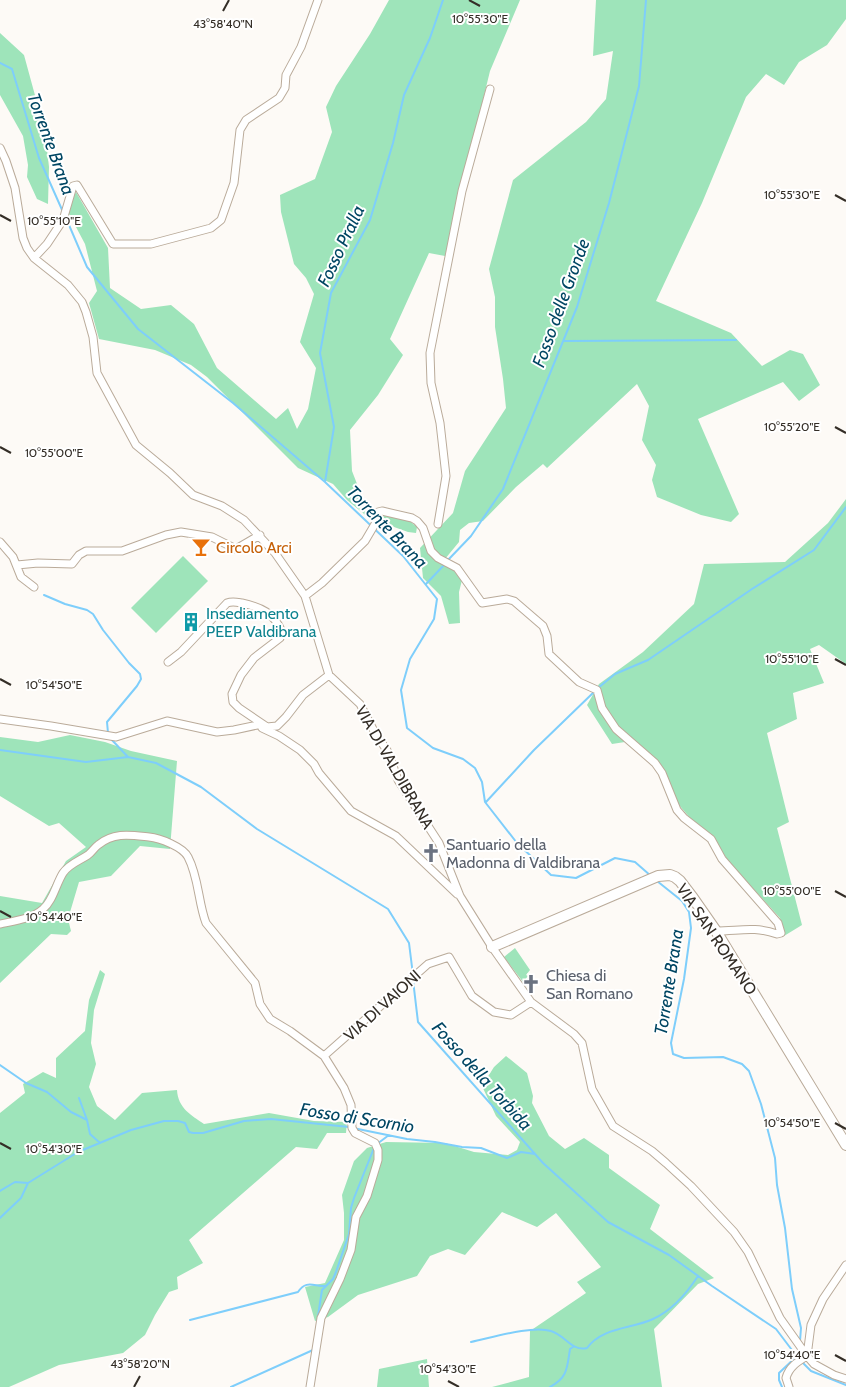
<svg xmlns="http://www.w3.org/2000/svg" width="846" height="1387" font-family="Cabin,sans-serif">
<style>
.green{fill:#9ee4ba}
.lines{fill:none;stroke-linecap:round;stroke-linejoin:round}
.stream{stroke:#7ecefb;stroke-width:2}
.street-casing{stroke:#baab9a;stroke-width:9}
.secondary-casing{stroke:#baab9a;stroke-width:12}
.street{stroke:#fff;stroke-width:7}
.secondary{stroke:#fff;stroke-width:10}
.ticks{fill:none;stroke:#342e27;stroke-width:2}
.labels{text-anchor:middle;stroke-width:4;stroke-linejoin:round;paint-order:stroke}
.food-label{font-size:16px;fill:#c56008;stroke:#fff;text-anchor:start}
.culture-label{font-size:16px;fill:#0d838f;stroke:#fff;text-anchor:start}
.street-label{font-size:16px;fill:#342e27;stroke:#fff}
.worship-label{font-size:16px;fill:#5b616d;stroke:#fff;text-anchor:start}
.water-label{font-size:18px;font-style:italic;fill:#004663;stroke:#fff}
.ticks-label{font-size:12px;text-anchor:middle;fill:#342e27;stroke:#fff;stroke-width:4;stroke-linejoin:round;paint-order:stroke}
</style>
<rect width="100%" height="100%" fill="#fdfaf6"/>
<!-- green -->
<path class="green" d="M389 0H520L490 71 445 256 429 253 390 339 403 355 378 395 350 430 352 471 366 507 407 519 417 527 416 533 408 532 369 518 347 500 333 484 298 468 207 377 191 365 155 350 99 339 89 303 97 291 85 244 67 210 76 192 108 248 110 288 141 309 171 305 194 324 217 368 276 419 288 408 297 429 308 409 316 368 300 342 314 294 306 278 294 264 281 212 280 195 315 179 332 132 326 107 336 86 370 34Z
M596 0H846V19L827 45 799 62 784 85 766 74 746 97 702 203 656 301 731 333 762 366 790 350 803 354 820 385 799 401 783 382 698 419 739 514 731 522 701 515 657 497 652 480 656 465 642 440 649 406 637 384 547 468 543 464 516 487 483 521 469 523 460 530 459 542 445 559 462 580 459 592 460 623 449 624 441 596 423 578 420 548 453 513 465 471 506 408 503 379 495 327V297L489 269 513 180 586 122 606 99 613 51 593 56Z
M0 33 24 55 45 132 49 167 48 204 37 199 27 177 28 165 23 136 0 95Z
M846 499V664L819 645 810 649 824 683 793 693 797 719 767 733 789 822 777 828 802 925 784 936 780 918 728 861 712 835 691 819 679 805 658 763 635 744 625 742 612 744 587 705 599 684 643 652 694 604 704 564 785 562 828 523Z
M183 556 208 581 156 633 131 608Z
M70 735 105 742 131 751 177 761 170 849 140 846 111 876 79 882 68 919 71 931 67 935 51 934 0 983V896L42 903 66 861 86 847 59 823 49 826 0 796V737L38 742Z
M515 948 530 970 526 975 528 976 523 982 504 957Z
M100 970 105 974 94 1010 91 1043 96 1064 89 1087 97 1106 115 1120 142 1093 177 1090C178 1108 191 1115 204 1124L269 1113 314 1121 347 1122 346 1133H327L317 1149 296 1147 189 1240 203 1263 177 1277 178 1289 169 1292 155 1315 145 1335 123 1353 59 1365 9 1387H0V1113L25 1093 23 1084 43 1072 56 1078V1058L85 1031 89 1000Z
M506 1056 527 1073 533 1096 532 1103 549 1136 565 1149 584 1138 609 1155V1168L660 1205 650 1229 714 1278 698 1284 654 1329 662 1387H492L529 1377 530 1331 586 1293 577 1282 601 1267 556 1213 537 1227 502 1212 465 1255 448 1249 430 1256 417 1276 358 1295 328 1317 315 1321 305 1287 325 1283 344 1240V1213L342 1195 354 1161 367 1148 386 1142 445 1143 474 1152 508 1155 517 1150 520 1142 496 1116 482 1086 494 1067Z
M427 1359 429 1387H377L379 1369Z"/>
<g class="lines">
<!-- stream -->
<path class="stream" d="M0 63 12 69 39 158 63 212
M66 218 87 267 138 329 233 403 325 482 403 556 437 599 434 619 410 659 401 690 407 728 433 748 463 759 475 768 482 782 485 802 517 843 551 875 576 878 615 858 635 862 651 876
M564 341 736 340
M325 482 334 427 320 353 331 293 370 220 393 143 404 95 430 38 443 0
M448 560 471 536 503 489 577 307 609 203 639 86 646 0
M426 584 445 564
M44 595 65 604 87 610 93 614 103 630 129 663 140 674 141 679 137 686 107 722 108 733
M598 688 615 674 648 660 752 589 814 550 846 507
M111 739 128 757
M0 750 86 762 128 757 156 763 201 787 257 829 388 909 409 943 413 975
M486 802 534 750 595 691
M657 881 682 901 689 912 691 928 684 979 671 1043 673 1054 684 1058 723 1057 742 1064 749 1071 761 1104 775 1158 777 1185 785 1228 792 1289 801 1328 800 1341
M413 980 418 1022 543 1163 608 1222 669 1255 712 1286 776 1329 798 1358
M0 1065 26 1083 47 1092 71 1112 87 1120
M79 1098 87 1120 90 1134 100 1143
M353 1128 407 1139 435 1142 462 1147 481 1148 507 1158 521 1152 535 1154
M377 1144 389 1135
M0 1191 15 1182 28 1183
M0 1218 21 1198 28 1183 78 1152 131 1130 164 1121H178L185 1123 189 1132 193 1133H203L244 1121 271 1119 349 1127
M318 1316 322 1290 333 1279 336 1272 349 1234 351 1208 354 1198 374 1148
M190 1320 298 1292C306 1280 313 1286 325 1286
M471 1342C491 1338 532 1325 551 1331 565 1335 572 1352 587 1348 602 1327 632 1329 653 1319 673 1310 687 1293 698 1276
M802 1362 811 1371 846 1385
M231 1387 313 1350
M550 1387C568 1377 567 1368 570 1349L573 1347
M782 1387 779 1380V1373L797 1356"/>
<!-- street casing -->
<g class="street-casing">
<path id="street" d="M0 148 6 161 15 188 23 238 27 248 34 258 68 285 82 302 86 312 93 337 97 373 136 445 170 473 193 495 222 506 244 520 275 553 305 596 329 675 360 704 374 731 388 752 398 780 439 843 460 896 492 947 531 1002 574 1034 582 1043 592 1089 613 1126 652 1151 666 1163 691 1186 734 1232 748 1252 780 1318 807 1356 814 1364 834 1375 846 1379
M34 258 47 244 63 220 73 186 77 185 113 244H151L211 228 221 220 234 183 240 130 246 120 279 98 285 88 286 75 301 47 318 0
M438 524 446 476 440 423 431 383 430 353 462 191 490 89
M0 542 13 557 21 577 34 587
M17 565 38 563 72 564 79 555 86 551H122L166 535 181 532 212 537 236 549 260 535
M305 596 322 583 365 541 375 524 378 512 382 511 412 518 417 521 423 528 431 551 438 558 457 568 482 603 507 599 514 601 543 626 547 636 549 654 579 682 597 690 602 708 616 729 655 763 662 773 677 810 684 818 711 839 722 859 778 923 781 933 777 934C754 926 739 931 716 931
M168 662 181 652 227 603C232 601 236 602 242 603 261 607 274 613 282 632L280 638 254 658 241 675 232 694 233 702 239 708 267 727 277 726 286 717 303 695 329 675
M0 719 51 726 116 737 167 721 217 732 234 730 262 724
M262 728 279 736 300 750 314 764 319 773 351 811 396 836 457 894
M0 924C14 921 32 919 43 909 53 901 56 884 63 873 69 864 79 861 88 855 92 852 94 848 98 845 114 832 130 835 149 837 160 838 183 847 188 857 199 878 198 902 206 923L255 983 260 1004 270 1019 290 1031 324 1056
M807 1356 811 1325 823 1299 846 1265
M310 1387 321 1318 340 1279 351 1250 356 1217 367 1196 378 1160V1150L375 1143 355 1133 352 1128 351 1105 344 1088 324 1056 428 964 449 957 472 996 494 1012 511 1015 531 1002
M789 1387 786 1378C789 1367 797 1362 807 1356"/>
</g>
<!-- secondary casing -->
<g class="secondary-casing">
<path id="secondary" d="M492 947 658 876 670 875 675 877 680 881 693 898 716 931 846 1145"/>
</g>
<!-- street -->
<use href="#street" class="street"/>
<!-- secondary -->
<use href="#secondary" class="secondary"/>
</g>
<!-- ticks -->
<path class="ticks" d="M469 0 480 6M223 11 229 0M835 195 846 201M0 215 11 221M835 427 846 433M0 447 11 453M835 659 846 665M0 679 11 685M835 891 846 897M0 911 11 917M835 1123 846 1129M0 1143 11 1149M835 1355 846 1361M448 1381 459 1387M134 1387 140 1376"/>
<!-- icons -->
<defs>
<g id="bar-bare" transform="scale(1.5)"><path d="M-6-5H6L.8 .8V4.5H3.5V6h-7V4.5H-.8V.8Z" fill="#e8710a" stroke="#fff" stroke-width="2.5" paint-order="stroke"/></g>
<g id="building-bare" transform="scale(1.5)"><path d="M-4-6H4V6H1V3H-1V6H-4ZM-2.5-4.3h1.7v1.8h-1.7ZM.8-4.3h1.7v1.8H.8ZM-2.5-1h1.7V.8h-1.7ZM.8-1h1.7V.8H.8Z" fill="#0f9aa8" stroke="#fff" stroke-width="2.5" paint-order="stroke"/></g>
<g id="church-bare" transform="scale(1.5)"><path d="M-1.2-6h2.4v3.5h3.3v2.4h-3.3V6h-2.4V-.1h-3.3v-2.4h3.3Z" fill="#6b7280" stroke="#fff" stroke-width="2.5" paint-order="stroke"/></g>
</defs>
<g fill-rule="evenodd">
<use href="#bar-bare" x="201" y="547"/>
<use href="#building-bare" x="191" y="622"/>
<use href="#church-bare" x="431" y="853"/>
<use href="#church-bare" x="531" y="984"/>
</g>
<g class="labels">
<!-- food labels -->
<g class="food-label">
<text x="216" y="553">Circolo Arci</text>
</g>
<!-- culture labels -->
<g class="culture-label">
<text x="206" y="619">Insediamento<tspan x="206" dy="18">PEEP Valdibrana</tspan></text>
</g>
<!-- street labels -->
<g class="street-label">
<text transform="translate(395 767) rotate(60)" y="6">VIA DI VALDIBRANA</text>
<text transform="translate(717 939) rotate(56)" y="6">VIA SAN ROMANO</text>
<text transform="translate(382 1005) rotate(-42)" y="6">VIA DI VAIONI</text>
</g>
<!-- worship labels -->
<g class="worship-label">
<text x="446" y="850">Santuario della<tspan x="446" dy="18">Madonna di Valdibrana</tspan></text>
<text x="546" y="981">Chiesa di<tspan x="546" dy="18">San Romano</tspan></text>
</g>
<!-- water labels -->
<g class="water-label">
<text transform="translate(51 144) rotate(70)" y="6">Torrente Brana</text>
<text transform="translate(341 246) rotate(-65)" y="6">Fosso Pralla</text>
<text transform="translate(561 303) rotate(-70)" y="6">Fosso delle Gronde</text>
<text transform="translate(387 527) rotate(46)" y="6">Torrente Brana</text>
<text transform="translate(669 982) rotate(-81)" y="6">Torrente Brana</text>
<text transform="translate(482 1076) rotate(48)" y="6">Fosso della Torbida</text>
<text transform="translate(357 1118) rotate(9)" y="6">Fosso di Scornio</text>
</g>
</g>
<g class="ticks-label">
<text x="480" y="23">10°55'30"E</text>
<text x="223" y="28">43°58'40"N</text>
<text x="792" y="199">10°55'30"E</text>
<text x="54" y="225">10°55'10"E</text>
<text x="792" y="431">10°55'20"E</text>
<text x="54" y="457">10°55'00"E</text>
<text x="792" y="663">10°55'10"E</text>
<text x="54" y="689">10°54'50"E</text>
<text x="792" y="895">10°55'00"E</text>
<text x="54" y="921">10°54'40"E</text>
<text x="792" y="1127">10°54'50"E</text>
<text x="54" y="1153">10°54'30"E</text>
<text x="792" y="1359">10°54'40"E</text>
<text x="140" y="1368">43°58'20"N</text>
<text x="448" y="1373">10°54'30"E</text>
</g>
</svg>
